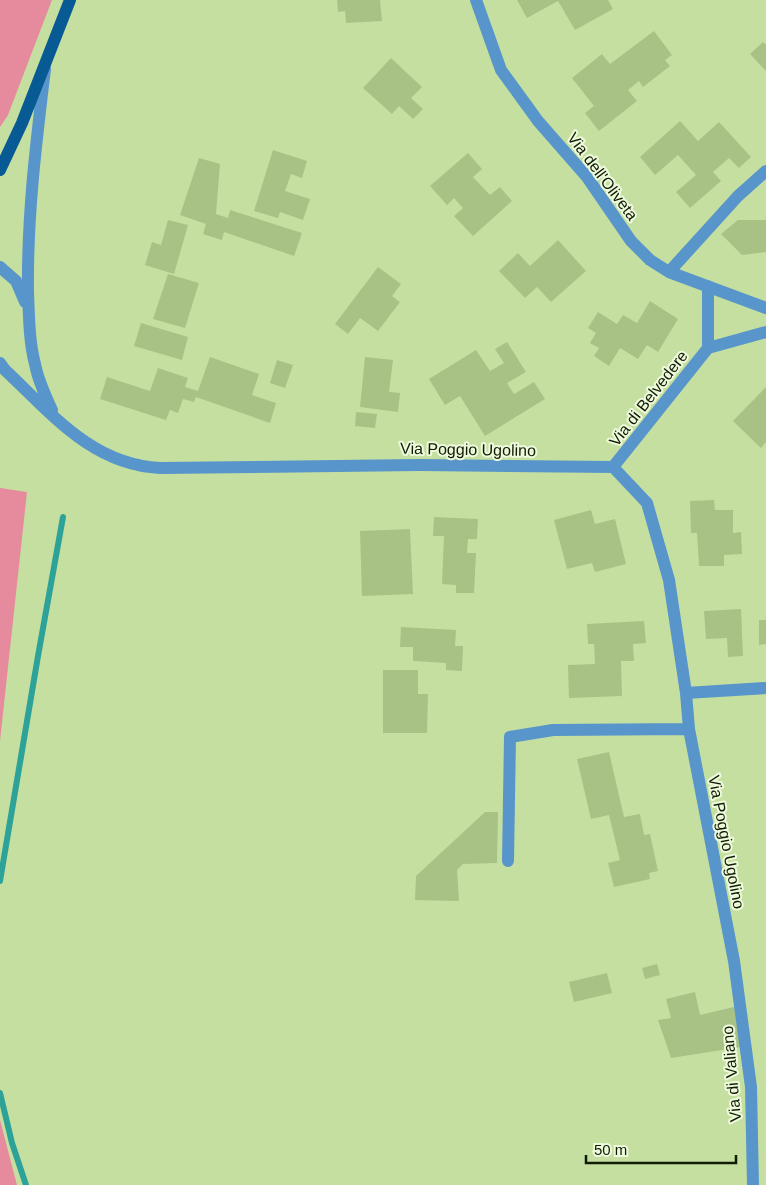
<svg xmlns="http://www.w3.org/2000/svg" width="766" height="1185" font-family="Helvetica,sans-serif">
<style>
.green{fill:#e58b9d}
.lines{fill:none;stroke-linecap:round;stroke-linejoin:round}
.stream{stroke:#2da298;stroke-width:6}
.building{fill:#a8c286}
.minor{stroke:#5895cb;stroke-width:12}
.major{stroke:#075a93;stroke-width:12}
.labels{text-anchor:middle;stroke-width:4;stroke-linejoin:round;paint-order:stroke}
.street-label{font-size:16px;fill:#121b04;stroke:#edfbdc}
</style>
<rect width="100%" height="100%" fill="#c5dfa1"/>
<!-- green -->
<path class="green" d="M0 0H52L8 115 0 127Z
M0 488 27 492 0 741Z
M0 1120 17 1185H0Z"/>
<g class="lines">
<!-- stream -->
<path class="stream" d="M0 881 38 656 63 517
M0 1093 12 1143 26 1185"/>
</g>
<!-- building -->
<path class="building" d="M337 0H380L382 21 346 23 345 11 338 12Z
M517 0H608L613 9 575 30 558 1 527 18Z
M654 31 672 55 665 60 670 66 643 87 639 81 628 90 637 101 599 131 585 113 594 106 572 78 602 54 610 64Z
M763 42 766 45V71L750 54Z
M391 58 422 87 411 98 423 109 413 119 399 106 392 114 363 88Z
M680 121 698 141 719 122 751 157 739 168 729 158 713 172 721 181 690 208 676 192 696 175 678 155 655 175 640 157Z
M273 150 307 161 302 178 291 174 285 191 310 199 303 220 280 212 278 218 254 211Z
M468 153 482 169 473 177 490 195 500 187 512 201 473 236 454 216 463 208 454 198 447 205 430 186Z
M199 158 220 164 216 214 228 218 230 210 302 233 294 256 224 232 222 240 203 234 206 224 180 215Z
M168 220 188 225 174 274 145 265 152 242 161 245Z
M738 220H766V252L742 255 721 234Z
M558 240 586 271 551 302 537 287 525 298 499 271 518 253 530 266Z
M378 267 401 284 392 296 400 302 378 331 360 318 348 334 335 324Z
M168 274 199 283 185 328 153 319Z
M650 301 678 319 658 352 647 345 638 359 620 348 609 366 594 356 599 348 590 343 596 333 588 328 598 312 617 324 623 315 637 323Z
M141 323 188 337 182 360 134 346Z
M507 342 526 372 507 383 514 394 534 382 545 399 485 436 460 396 445 405 429 379 476 350 490 371 504 363 495 349Z
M210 357 259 374 252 395 276 403 270 423 196 397 194 402 183 399 178 413 170 410 166 420 100 399 107 377 150 391 158 368 188 378 185 387 198 391Z
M365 357 393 360 389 392 400 393 398 412 360 407Z
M277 360 293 365 285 388 270 383Z
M766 387V442L761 448 733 421Z
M356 412 377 414 375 428 355 426Z
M714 500 715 510H733V533L741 532 742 554 724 555V566H699L697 533H691L690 501Z
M591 510 595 524 615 519 626 564 595 572 592 563 567 569 554 520Z
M434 517 478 519 477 539H468L467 553H476L474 593H456V585L442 584 444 536H433Z
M410 529 413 594 362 596 360 531Z
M741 609 743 656 728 657 727 638 706 639 704 611Z
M759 620H766V644L759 645Z
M644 621 646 643 633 644 634 661H621L622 696 569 698 568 665 595 664 594 644H588L587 624Z
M401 627 456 630 455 646H463L462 671 446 670V663L413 661V647H400Z
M383 670H418V694H428L427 733H383Z
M609 752 624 817 640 814 644 835 650 834 658 871 649 873 650 879 614 887 608 863 620 860 609 815 591 819 577 759Z
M485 812H498L497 863 463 864 457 870 459 901 415 900 416 876Z
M657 964 660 975 645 979 642 968Z
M607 973 612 993 574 1002 569 982Z
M695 992 700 1015 738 1006 741 1047 671 1058 658 1020 671 1018 666 999Z"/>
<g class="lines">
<!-- minor -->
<path class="minor" d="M476 0 501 70 538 121 587 177 631 241 650 260 669 272 766 308
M45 69C36 143 27 217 28 292 29 316 29 341 35 364 38 380 45 395 52 410
M0 267 16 281 25 302
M669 272 738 196 766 171
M708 286V348
M0 363 5 370C51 413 92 465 160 468L419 465 613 467 647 503 669 580 686 693 689 729 734 961 751 1087 753 1185
M613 467 708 348 766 332
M686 693 766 688
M508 861 510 737 553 730 689 729"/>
<!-- major -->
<path class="major" d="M0 170 22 123 70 0"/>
</g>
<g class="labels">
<!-- street labels -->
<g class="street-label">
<text transform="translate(603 176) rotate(53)" y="6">Via dell'Oliveta</text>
<text transform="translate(648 398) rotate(-52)" y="6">Via di Belvedere</text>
<text transform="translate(468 449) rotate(1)" y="6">Via Poggio Ugolino</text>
<text transform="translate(727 842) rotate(79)" y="6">Via Poggio Ugolino</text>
<text transform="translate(731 1074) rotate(-95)" y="6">Via di Valiano</text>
</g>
</g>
<!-- scale -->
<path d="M586 1155v8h150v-8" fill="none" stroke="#121b04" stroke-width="2.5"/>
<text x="594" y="1155" font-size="15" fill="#121b04" stroke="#edfbdc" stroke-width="4" paint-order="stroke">50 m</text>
</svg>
